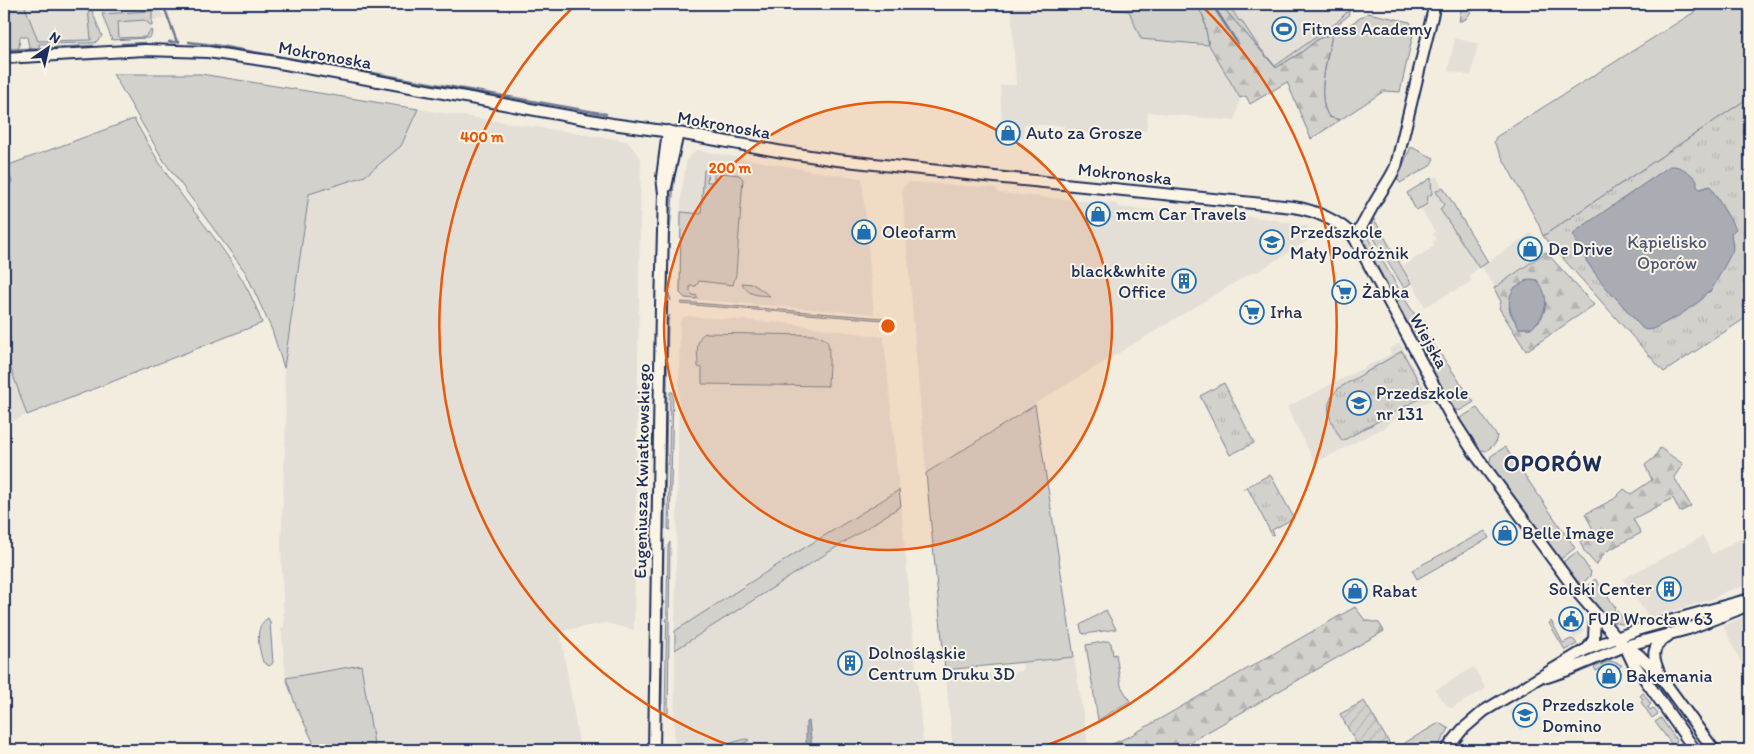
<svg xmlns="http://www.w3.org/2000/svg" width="1754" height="754" font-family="Itim,sans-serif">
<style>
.built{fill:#e3dfd6}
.grass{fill:#d3d1cc;stroke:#778095}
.forest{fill:url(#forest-firs);stroke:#778095;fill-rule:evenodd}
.park{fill:url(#park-tufts);stroke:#778095}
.garden{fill:url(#garden-furrows);stroke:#778095}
.water{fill:#a9acb3;stroke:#707a91}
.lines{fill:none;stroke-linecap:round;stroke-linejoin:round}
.stream{stroke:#707a91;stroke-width:2.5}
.secondary-casing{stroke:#1b2f5e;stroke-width:14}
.secondary{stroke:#fcf5e5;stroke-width:10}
.ring{fill:none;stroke:#e8590c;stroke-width:2.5}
.labels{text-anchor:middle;stroke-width:4;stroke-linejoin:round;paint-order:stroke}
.poi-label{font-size:18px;fill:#1b2f5e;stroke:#fcf5e5;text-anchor:start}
.street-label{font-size:18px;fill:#1b2f5e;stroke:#fcf5e5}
.park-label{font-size:18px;fill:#49587a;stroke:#fcf5e5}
.district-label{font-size:22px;font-weight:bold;letter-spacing:1px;fill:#1b2f5e;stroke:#fcf5e5}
.centre{fill:#e8590c;stroke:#fcf5e5;stroke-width:2.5}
.ring-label{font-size:15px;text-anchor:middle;font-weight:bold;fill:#e8590c;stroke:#fcf5e5;stroke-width:4;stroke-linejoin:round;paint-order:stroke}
</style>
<defs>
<pattern id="forest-firs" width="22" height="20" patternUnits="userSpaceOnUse" patternTransform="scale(1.25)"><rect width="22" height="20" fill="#d3d1cc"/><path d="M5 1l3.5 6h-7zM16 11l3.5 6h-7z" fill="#b5b4b2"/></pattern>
<pattern id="park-tufts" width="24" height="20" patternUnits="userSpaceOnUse" patternTransform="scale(1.25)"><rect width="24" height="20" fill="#d3d1cc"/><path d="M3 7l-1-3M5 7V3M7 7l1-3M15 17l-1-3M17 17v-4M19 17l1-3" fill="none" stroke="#b5b4b2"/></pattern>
<pattern id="garden-furrows" width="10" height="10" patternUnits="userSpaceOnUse" patternTransform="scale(1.25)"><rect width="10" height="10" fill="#d3d1cc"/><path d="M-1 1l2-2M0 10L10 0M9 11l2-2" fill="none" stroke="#b5b4b2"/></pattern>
</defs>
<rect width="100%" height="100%" fill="#f3ede0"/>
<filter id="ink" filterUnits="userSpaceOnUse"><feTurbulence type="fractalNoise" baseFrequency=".02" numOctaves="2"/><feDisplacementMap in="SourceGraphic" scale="10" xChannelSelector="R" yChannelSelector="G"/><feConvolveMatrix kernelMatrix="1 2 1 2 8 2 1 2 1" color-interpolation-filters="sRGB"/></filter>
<g filter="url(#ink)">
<!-- built -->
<path class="built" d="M24 4H89L90 6 88 8 91 40 37 41Z
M98 4H158L164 19 152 20V33L148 38 112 40Z
M1011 4H1062L1129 11 1141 39 1209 45 1240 98 1235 121 1148 112 1146 131 1128 129 1113 136 1064 131V126L1024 124V139L1011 140 1002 128 1000 85H1016Z
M1220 4H1349L1350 9 1336 23 1276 68Z
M1455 38 1478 44 1471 76 1448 71Z
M418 109 627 141 641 159 634 630 606 623 560 631 580 749 600 746V750H375L361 665 286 678 281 628 284 627 281 543 286 420 284 368 309 193 365 176 401 146Z
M696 150 818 172 862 178 874 314 685 299 679 293 681 195 687 160Z
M1436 176 1488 262 1531 233 1539 245 1546 252 1495 287 1482 267H1480L1469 275 1472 281 1425 307 1403 266 1435 246 1432 242 1436 239 1433 234 1435 232 1420 208 1416 210 1407 193Z
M909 182 996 188 998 193 1117 204 1118 207 1233 218 1234 215 1270 219 1310 227 1305 230 1310 239 1257 272 1251 273 1046 397 926 473 902 188Z
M685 316 786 323 884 337 899 490 796 553 675 631 680 321Z
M1400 343 1431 400 1387 424V426L1315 463 1287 407 1391 354 1389 349Z
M4 349 27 415 4 425Z
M901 506 923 744 866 750H674L675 650Z
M1703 536 1712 554 1744 537 1743 544 1750 558V584L1727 591 1712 599 1649 618 1623 579Z
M1571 608 1573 613 1584 632 1574 638 1561 615Z
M1750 614V680L1723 626Z
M1074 657 1089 750H953L946 679 1023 671 1022 663Z
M1474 667 1486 689 1452 708 1446 705 1435 690Z
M1530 699 1541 720 1520 731 1509 710Z"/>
<!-- grass -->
<path class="grass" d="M4 4H24L38 41 91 40 88 8 90 6 102 36 95 43 39 44 40 51 29 47 27 37H20L19 47 15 51 4 53Z
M1062 4H1196L1203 15 1209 45 1141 39 1129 11Z
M1220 4H1230L1229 5 1239 21 1241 20 1256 43 1275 66 1336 23 1350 9 1348 16 1338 24 1341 30 1368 13 1410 22 1414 30 1400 92 1384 91 1340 120 1329 117C1315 97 1328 58 1332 35L1318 39 1302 52 1276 68Z
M1707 4H1750V97L1543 236 1538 223 1494 142 1496 137Z
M152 11V26L144 20 118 22 119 38 145 37 150 31 152 30 151 36 148 38 112 40 102 14Z
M113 74H201L418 109 401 146 365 176 309 194 284 368 272 330 246 273 164 161Z
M134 119C149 146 164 172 183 197 214 238 245 273 262 323L27 415 4 349V191L12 182 6 166Z
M1411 147 1434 158 1430 166 1400 183 1397 178Z
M704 170 708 171 707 182H714V172L739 175 743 179 736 274 733 285 699 281 696 286H690V292L693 295 697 296V299L685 298 680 293 681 212 701 214Z
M675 172 669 242 668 288 671 301 666 293 668 222Z
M1431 178 1432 194 1427 197 1428 200 1426 205 1416 210 1407 193Z
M1443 187 1488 262 1479 268 1440 209 1444 205 1436 191Z
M1374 219 1411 283 1404 288 1369 230Z
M1365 232 1375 248 1373 254 1368 257 1363 244Z
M1375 258 1382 260 1400 291 1395 293 1388 291 1371 261Z
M742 283 753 284 770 296C758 295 748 296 742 283Z
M1403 296 1432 342 1425 346 1418 345 1397 306 1398 300Z
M682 302 883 318V320L680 304Z
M670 315 668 322 665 529 662 526 665 322Z
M706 333 816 335C820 337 825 338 827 341 831 348 828 377 828 386L702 384V368L698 367C698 356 694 337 706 333Z
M1434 345 1474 402 1459 411 1453 409 1426 360C1424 352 1428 349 1434 345Z
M670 392H673L670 530 668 529Z
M1035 405 1074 657 945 670 926 473Z
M1477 408 1497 436 1495 444 1486 451 1478 449 1459 422 1460 418Z
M1505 447 1575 548 1561 559 1555 557 1489 465 1491 456Z
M899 490 901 506 675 650V631L796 553Z
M1485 531 1489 538 1417 579 1412 570Z
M664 540 662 704H659L662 544Z
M670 542 668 713H665L668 546Z
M1577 552 1591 572 1590 576 1582 584H1580L1564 565V561Z
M1595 579 1616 608 1608 621 1586 592V588Z
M1106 610 1116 629 1085 634 1082 633 1080 625Z
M1617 611 1627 624H1621L1613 622V619Z
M268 618 270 622 273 663 269 666 263 662C259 648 253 627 268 618Z
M1551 621 1563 643 1571 639 1574 640 1577 644 1565 650 1549 623Z
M1108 641 1111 643 1113 655 1116 654 1121 686 1130 701 1098 720 1086 645Z
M1611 661 1622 665 1619 668 1605 667 1596 671 1594 667Z
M361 665 375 750H317L296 706 286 678Z
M1643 693 1651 704 1648 707 1650 710 1653 708 1658 714 1652 718 1641 702 1643 699 1640 696Z
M1661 718 1677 741 1674 744 1679 750H1676L1655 722Z
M1439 723 1449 729 1435 750H1396L1401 745Z
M746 739 749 740C737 749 718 750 704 750Z"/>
<!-- forest -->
<path class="forest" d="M1196 4H1220L1276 68 1302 52 1318 39 1332 34C1328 57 1315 97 1329 117L1340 120 1311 139 1287 82 1250 104 1246 96 1240 98 1209 45 1203 16Z
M1546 252 1594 305 1526 351 1499 308 1501 302 1494 288ZM1531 279 1545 310 1541 319 1532 328H1519L1510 313 1509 307 1525 281Z
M1660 448 1683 464 1674 477 1691 506 1680 512 1673 498 1633 519 1641 533 1605 552 1596 565 1584 551 1580 541 1593 529 1585 514 1614 499 1624 489 1631 494 1652 480 1645 465 1654 458Z
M1355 607 1365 620 1379 623 1384 631 1176 750H1106V747L1130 736Z"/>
<!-- park -->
<path class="park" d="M1462 4H1469L1474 7 1466 19 1461 21H1459Z
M1750 97V315L1664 372 1543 236Z
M1402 351 1426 395 1342 441C1332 422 1319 407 1339 388Z
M1224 383 1254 443 1230 455 1200 396Z
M1269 475 1271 476 1294 518 1272 530 1274 534 1272 535 1247 487 1243 489Z"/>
<!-- garden -->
<path class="garden" d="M1364 701 1390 744 1379 750H1372L1370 748 1367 750H1360L1340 714Z"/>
<!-- water -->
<path class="water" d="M1670 166C1681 165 1690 173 1697 180V187L1700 189 1710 186 1736 229 1731 233 1733 248 1732 252 1711 291 1706 293 1700 301 1680 315 1653 329 1646 330 1642 328 1617 299C1609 293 1593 271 1587 262 1583 254 1581 248 1575 242L1576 238 1573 235 1576 231Z
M1531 279 1537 280C1551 298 1547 313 1532 328H1519C1511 314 1504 302 1515 287Z
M809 721 812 748 808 749 806 747V722Z"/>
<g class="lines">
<!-- stream -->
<path class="stream" d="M163 4 177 42H179
M1212 4 1238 44
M169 42H177
M189 42 214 45 606 114
M122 44 145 43
M4 50 93 46"/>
<!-- secondary casing -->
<g class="secondary-casing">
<path id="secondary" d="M4 58 145 50 208 52 269 61 612 124 678 133 783 152 837 160 1004 178 1293 207C1314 210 1340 221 1354 237L1451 417 1473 451 1577 592 1616 637 1625 646 1639 655 1660 676 1714 750
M666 187 678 133
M1354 237C1363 227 1367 215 1374 204 1381 191 1390 180 1396 166L1435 4
M1625 646 1632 661 1695 750
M1588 648 1594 639 1595 614
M1659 672C1652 656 1651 646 1668 636
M1547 677 1568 670 1625 646 1688 629 1737 610 1750 604
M654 750 661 307 664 193 662 178 668 131
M1446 750 1462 730 1484 711 1585 650 1640 629 1750 599"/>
</g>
<!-- secondary -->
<use href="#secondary" class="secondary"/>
</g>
</g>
<!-- distance rings -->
<circle cx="888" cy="326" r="224" fill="#e8590c" fill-opacity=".12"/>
<g class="ring">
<circle cx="888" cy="326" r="224"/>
<path d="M742 750A448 448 0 0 1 574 6M1202 6A448 448 0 0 1 1034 750"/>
</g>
<!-- icons -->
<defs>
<g id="stadium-ring" transform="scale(1.25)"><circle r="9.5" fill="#fcf5e5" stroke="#1f6fb2" stroke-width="1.5"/><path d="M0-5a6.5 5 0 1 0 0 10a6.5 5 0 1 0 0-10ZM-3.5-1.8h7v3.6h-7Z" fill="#1f6fb2"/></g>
<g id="shop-ring" transform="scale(1.25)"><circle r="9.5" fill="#fcf5e5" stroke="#1f6fb2" stroke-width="1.5"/><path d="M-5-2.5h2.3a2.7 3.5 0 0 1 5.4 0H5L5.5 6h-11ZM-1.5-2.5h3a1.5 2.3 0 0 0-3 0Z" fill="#1f6fb2"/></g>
<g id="school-ring" transform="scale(1.25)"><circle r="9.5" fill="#fcf5e5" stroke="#1f6fb2" stroke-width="1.5"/><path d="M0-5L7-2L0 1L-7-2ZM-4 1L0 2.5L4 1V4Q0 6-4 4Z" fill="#1f6fb2"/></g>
<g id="building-ring" transform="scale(1.25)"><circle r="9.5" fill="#fcf5e5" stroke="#1f6fb2" stroke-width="1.5"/><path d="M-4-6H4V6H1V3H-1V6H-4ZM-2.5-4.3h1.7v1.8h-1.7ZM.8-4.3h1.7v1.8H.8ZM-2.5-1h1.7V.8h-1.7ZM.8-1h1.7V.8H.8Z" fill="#1f6fb2"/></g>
<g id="supermarket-ring" transform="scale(1.25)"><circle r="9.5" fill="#fcf5e5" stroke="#1f6fb2" stroke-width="1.5"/><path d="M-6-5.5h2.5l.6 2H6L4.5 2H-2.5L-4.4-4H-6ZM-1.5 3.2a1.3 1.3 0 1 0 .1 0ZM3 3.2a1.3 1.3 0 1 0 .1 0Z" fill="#1f6fb2"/></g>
<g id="civic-ring" transform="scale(1.25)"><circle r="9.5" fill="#fcf5e5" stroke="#1f6fb2" stroke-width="1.5"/><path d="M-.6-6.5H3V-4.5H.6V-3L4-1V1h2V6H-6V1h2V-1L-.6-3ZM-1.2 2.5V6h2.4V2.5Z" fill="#1f6fb2"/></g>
</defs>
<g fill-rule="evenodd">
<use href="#stadium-ring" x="1284" y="29"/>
<use href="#shop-ring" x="1008" y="133"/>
<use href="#shop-ring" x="1098" y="214"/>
<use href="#shop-ring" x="864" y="232"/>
<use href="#school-ring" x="1272" y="242"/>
<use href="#shop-ring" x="1530" y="249"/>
<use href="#building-ring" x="1184" y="281"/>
<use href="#supermarket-ring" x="1344" y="292"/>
<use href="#supermarket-ring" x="1252" y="312"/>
<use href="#school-ring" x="1359" y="403"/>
<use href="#shop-ring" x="1505" y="533"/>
<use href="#building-ring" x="1669" y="589"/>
<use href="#shop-ring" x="1355" y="591"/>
<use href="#civic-ring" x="1571" y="619"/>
<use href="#building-ring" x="850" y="663"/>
<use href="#shop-ring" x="1609" y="676"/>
<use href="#school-ring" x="1525" y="715"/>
</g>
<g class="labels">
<!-- poi labels -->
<g class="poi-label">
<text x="1302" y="35">Fitness Academy</text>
<text x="1026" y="139">Auto za Grosze</text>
<text x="1116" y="220">mcm Car Travels</text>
<text x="882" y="238">Oleofarm</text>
<text x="1290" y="238">Przedszkole<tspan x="1290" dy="21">Mały Podróżnik</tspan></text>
<text x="1548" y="255">De Drive</text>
<text x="1166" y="277" text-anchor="end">black&amp;white<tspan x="1166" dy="21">Office</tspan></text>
<text x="1362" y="298">Żabka</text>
<text x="1270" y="318">Irha</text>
<text x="1376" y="399">Przedszkole<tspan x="1376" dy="21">nr 131</tspan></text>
<text x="1522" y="539">Belle Image</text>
<text x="1652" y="595" text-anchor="end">Solski Center</text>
<text x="1372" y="597">Rabat</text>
<text x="1588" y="625">FUP Wrocław 63</text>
<text x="868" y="659">Dolnośląskie<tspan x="868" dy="21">Centrum Druku 3D</tspan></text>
<text x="1626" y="682">Bakemania</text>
<text x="1542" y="711">Przedszkole<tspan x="1542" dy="21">Domino</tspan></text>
</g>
<!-- street labels -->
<g class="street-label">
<text transform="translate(325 55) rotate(10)" y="6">Mokronoska</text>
<text transform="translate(724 125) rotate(10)" y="6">Mokronoska</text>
<text transform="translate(1125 174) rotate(6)" y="6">Mokronoska</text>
<text transform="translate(1429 341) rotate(61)" y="6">Wiejska</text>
<text transform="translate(642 471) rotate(-89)" y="6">Eugeniusza Kwiatkowskiego</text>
</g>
<!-- park labels -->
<g class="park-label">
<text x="1667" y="248">Kąpielisko<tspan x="1667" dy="21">Oporów</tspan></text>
</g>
<!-- district labels -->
<g class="district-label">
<text x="1553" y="471">OPORÓW</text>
</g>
</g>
<circle cx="888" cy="326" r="8" class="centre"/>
<g class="ring-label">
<text x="482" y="142">400 m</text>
<text x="730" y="173">200 m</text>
</g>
<!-- margin -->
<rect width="1754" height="754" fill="none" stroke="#fcf5e5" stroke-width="20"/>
<rect x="10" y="10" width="1734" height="734" fill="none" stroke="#1b2f5e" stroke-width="2" filter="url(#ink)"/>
<!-- north arrow -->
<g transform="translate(48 48) rotate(34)" stroke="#fcf5e5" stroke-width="4" paint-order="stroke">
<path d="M0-4L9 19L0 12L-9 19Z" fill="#1b2f5e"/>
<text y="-8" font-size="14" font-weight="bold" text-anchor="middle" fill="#1b2f5e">N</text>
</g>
</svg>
